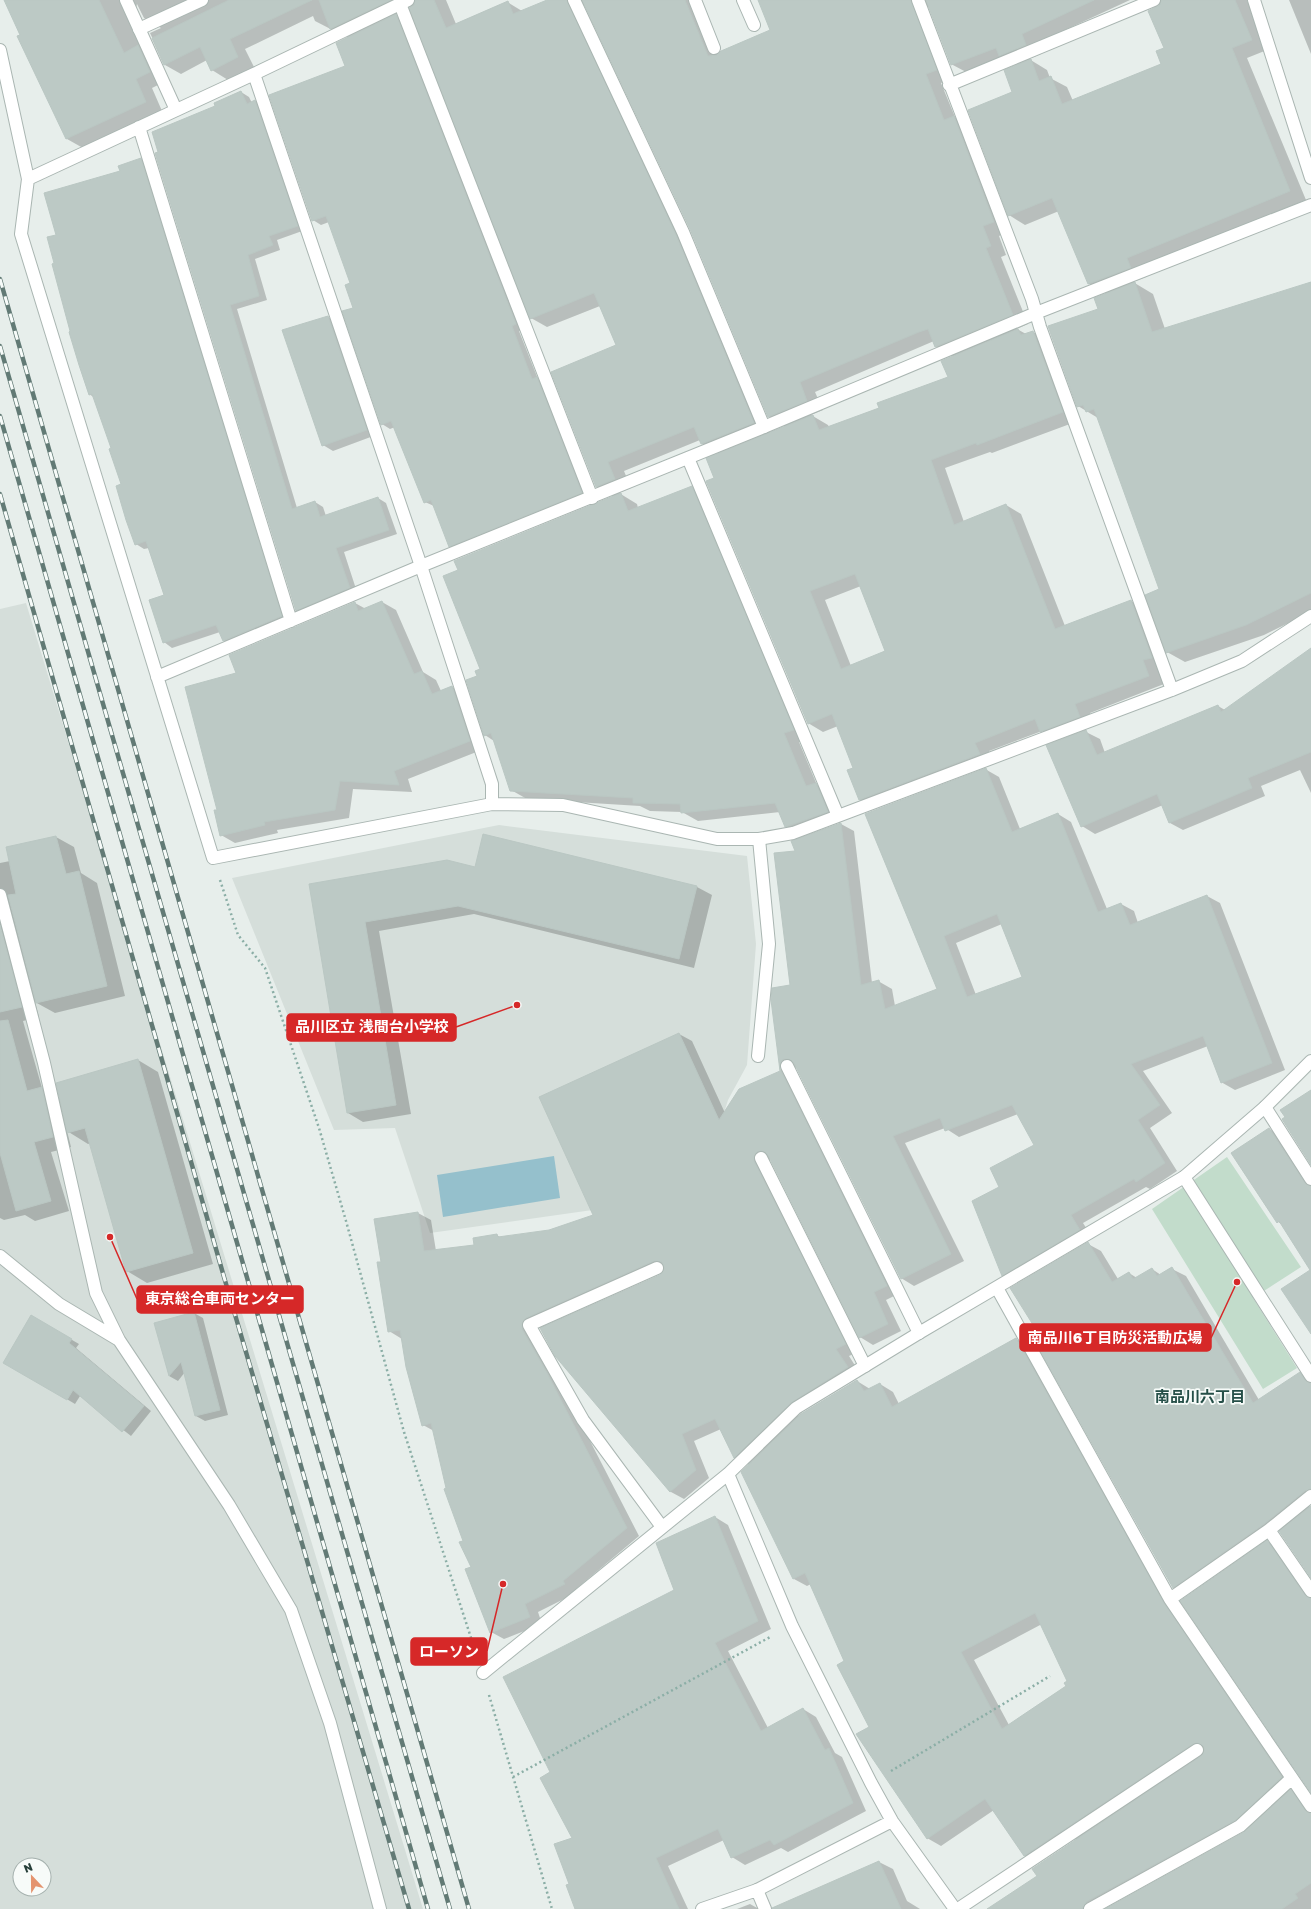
<svg xmlns="http://www.w3.org/2000/svg" width="1311" height="1909" font-family="'Golos Text','Noto Sans JP',sans-serif">
<style>
.built{fill:#d5deda;fill-rule:evenodd}
.green{fill:#c2dccb}
.water{fill:#95c0cc}
.shadow{fill:#0003;fill-rule:evenodd}
.building{fill:#bcc9c5;stroke:#bac7c3;fill-rule:evenodd}
.lines{fill:none;stroke-linecap:round;stroke-linejoin:round}
.lane-casing{stroke:#aab6b2;stroke-width:14}
.street-casing{stroke:#aab6b2;stroke-width:14}
.path{stroke:#8baea6;stroke-width:2.5;stroke-dasharray:2 3;stroke-linecap:butt}
.lane{stroke:#fff;stroke-width:12}
.street{stroke:#fff;stroke-width:12}
.rail-casing{stroke:#627a75;stroke-width:4.5}
.rail{stroke:#f7fbf9;stroke-width:3;stroke-dasharray:9;stroke-linecap:butt}
.labels{text-anchor:middle;stroke-width:3.5;stroke-linejoin:round;paint-order:stroke}
.neighbourhood-label{font-size:15px;font-weight:bold;fill:#254f48;stroke:#f7fbf9}
.leader{fill:none;stroke:#d62828;stroke-width:1.5}
.callout-dot{fill:#d62828;stroke:#f7fbf9;stroke-width:1.5}
.callout{fill:#d62828;stroke:#d62828;stroke-width:1.5}
.callout-label{font-size:15px;text-anchor:middle;font-weight:bold;fill:#fff}
</style>
<rect width="100%" height="100%" fill="#e7eeeb"/>
<!-- built -->
<path class="built" d="M26 603 423 1909H0V609ZM20 1865H44V1889H20Z
M499 825 747 856 756 944 747 1065 728 1100 698 1195 430 1233 395 1128 334 1130 232 878Z"/>
<!-- green -->
<path class="green" d="M1227 1157 1301 1267 1253 1298 1297 1368 1263 1389 1152 1209Z"/>
<!-- water -->
<path class="water" d="M554 1156 560 1198 443 1217 437 1175Z"/>
<!-- shadow -->
<path class="shadow" d="M11 0H446L456 24 507 2 522 11 550 0H697L719 54 771 30 759 0H1130L1037 43 1041 54 1029 59 1047 70 1050 78 1067 87 1073 101 1162 64 1165 48 1160 6 1150 0H1247L1267 50 1247 58 1306 200 1143 267 1146 277 1133 282 1153 294 1165 329 1311 283V612L1264 635 1185 662 1167 652 1161 590 1098 418 1078 406 1100 309 1107 294 1089 284 1059 211 1025 225 1009 215 1013 93 1017 66 1006 59 968 73 951 64 929 4 927 13 952 79 941 83 955 117 970 126 1010 231 999 236 1006 255 1001 257 1028 324 1017 329 1026 334 1033 332 1048 341 1078 421 992 453 990 452 945 468 964 522 1006 505 1021 514 1065 626 1131 601 1146 610 1167 666 1158 669 1164 684 1090 713 1095 725 1056 740 1042 731 989 751 994 763 875 808 860 799 855 768 838 726 823 732 808 723 715 479 720 454 702 444 700 440 624 471 631 488 619 493 637 504 638 508 692 488 708 497 809 739 799 742 817 785 832 793 843 821 802 835 786 826 780 812 698 821 682 812 650 811 640 806 527 799 511 790 494 741 485 735 478 677 481 670 615 497 597 486 617 346 600 306 547 327 531 318 410 7 395 15 404 20 524 329 519 331 538 379 545 383 589 497 458 551 450 546 434 506 425 502 395 427 390 429 382 424 354 308 351 284 329 222 321 225 313 220 346 66 348 38 315 21 313 16 245 49 254 67 228 80 212 70 207 60 181 74 165 65 150 33 161 28 144 18 137 4 135 13 166 81 152 88 162 111 83 148 67 139 21 35ZM585 4 691 228 769 416 786 427 770 433 692 245 582 8ZM934 341 936 346 954 357 949 378 880 408 829 427 828 425 811 415 823 410 815 392ZM861 586 886 652 851 666 825 600Z
M1289 0H1311V54Z
M241 92 249 97 252 103 255 101 263 106 305 230 277 240 280 250 255 259 267 300 237 309 297 508 315 502 323 507 326 516 378 498 386 503 397 534 344 552 357 592 304 614 296 610 156 154 216 106Z
M141 159 149 164 290 621 232 646 224 640 220 632 172 648 164 642 165 596 149 548 144 549 136 544 113 449 95 398 89 394 72 332 56 264 57 236 121 171Z
M328 317 338 323 376 435 333 451 323 445Z
M382 602 396 610 423 672 436 680 441 691 452 687 466 695 484 749 408 779 412 792 353 789 349 818 277 830 278 833 235 843 221 835 218 810 238 674 355 603 366 609Z
M1311 649V793L1300 770 1261 786 1265 796 1183 830 1170 823 1163 805 1095 834 1082 826 1086 732 1100 739 1105 753 1218 706 1225 710Z
M985 769 999 777 1020 829 1058 814 1071 822 1107 909 1121 904 1134 911 1138 923 1207 896 1220 903 1285 1070 1235 1090 1221 1082 1208 1046 1143 1071 1172 1113 1150 1128 1177 1171 1150 1189 1146 1187 1083 1223 1092 1237 1015 1282 1002 1275 1001 1187 1035 1145 1018 1114 959 1137 945 1128 905 1143 964 1261 914 1286 901 1278 797 1066 792 1073 900 1293 886 1300 901 1331 873 1345 860 1337 771 1158 766 1165 858 1352 849 1356 861 1375 804 1410 798 1416 857 1381 870 1389 880 1384 893 1392 899 1404 1016 1339 1030 1347 1177 1612 1295 1785 1290 1790 1304 1798 1311 1808V1909H1108L1244 1833 1250 1827 1102 1909H989L1038 1876 1076 1840 1075 1839 1038 1863 1024 1855 994 1810 941 1846 927 1838 870 1727 846 1662 811 1584 807 1586 794 1579 742 1472 749 1465 735 1457 721 1429 694 1441 709 1478 684 1499 671 1492 556 1355 661 1276 666 1269 539 1326 534 1332 639 1536 576 1589 578 1592 538 1612 542 1624 504 1639 491 1632 464 1541 434 1431 423 1425 402 1339 389 1331 382 1263 418 1213 431 1220 436 1251 476 1246 497 1235 501 1238 549 1231 595 1215 679 1034 692 1041 725 1113 781 1071 772 1000 791 986 796 852 792 842 841 824 854 831 872 983 878 981 892 989 895 1006 938 990 866 815ZM1002 924 1023 978 976 995 956 943ZM1042 1624 1069 1681 1067 1686 1009 1725 974 1660Z
M56 837 74 847 81 873 97 883 125 996 55 1013 35 1002 39 1017 23 1021 42 1088 61 1099 138 1060 158 1072 213 1264 147 1283 127 1271 91 1143 88 1144 67 1131 71 1147 51 1152 69 1211 35 1221 25 1215 4 1220 0 1218V863L10 861Z
M476 868 697 887 712 895 694 968 474 914 379 931 411 1114 363 1122 348 1113 310 885Z
M1269 1129 1283 1136 1311 1181V1269L1283 1225 1278 1222Z
M1088 1244 1101 1251 1118 1279 1129 1273 1137 1278 1152 1269 1161 1275 1172 1269 1186 1276 1259 1400 1300 1373 1311 1380V1480L1303 1486 1311 1496V1505L1309 1506 1311 1507V1576L1280 1530 1187 1595 1173 1587 1036 1328Z
M194 1313 203 1318 228 1415 205 1421 196 1416 185 1372 178 1381 169 1376 156 1324Z
M31 1316 79 1344 76 1348 151 1411 131 1436 80 1396 75 1404 5 1362Z
M715 1517 728 1525 771 1629 728 1651 768 1728 803 1709 816 1717 835 1753 842 1757 866 1811 788 1852 781 1848 745 1865 732 1857 724 1840 668 1866 688 1909H576L571 1885 573 1838 552 1772 675 1591Z
M1267 1542 1281 1549 1311 1594V1791Z
M879 1862 893 1869 907 1901 920 1909H773Z
M750 1904 759 1909H737Z"/>
<!-- building -->
<path class="building" d="M4 0H99L124 53 138 45 150 72 136 79 146 102 66 139 17 36 20 35Z
M229 0H312L230 39 238 57 211 71 200 47 164 65 152 38Z
M319 0H391L330 29Z
M415 0H434L446 28 508 1 513 14 547 0H567L676 235 754 423 701 444 694 427 608 462 615 479 596 487 551 372 616 345 594 293 530 319 409 8 414 5Z
M582 0H685L708 56 717 55 721 51 770 30 758 0H911L937 70 926 74 944 120 954 116 994 222 983 226 991 246 986 248 1013 315 935 347 928 329 919 332 800 382 807 401 768 417 690 229Z
M926 0H1094L1022 34 1026 45 999 56 996 48 951 65Z
M1161 0H1235L1252 40 1232 48 1290 191 1127 258 1131 268 1088 284 1052 198 1008 216 968 110 1012 92 1004 70 1031 59 1039 81 1051 76 1062 104 1161 64 1156 51 1164 48 1148 11 1160 5Z
M396 14 516 324 512 326 532 379 537 377 582 493 449 547 431 500 424 503 391 421 381 425 342 311 353 308 345 285 350 283 326 216 312 221 269 95 345 66 336 43Z
M241 91 247 104 255 100 298 226 269 236 273 245 248 255 259 296 230 305 292 509 315 501 320 517 378 497 389 530 336 548 350 588 296 611 155 153 158 152 152 132 215 106 214 103Z
M141 158 282 616 223 641 216 625 163 643 149 600 164 595 146 541 135 545 126 520 116 486 121 484 109 449 111 448 92 394 89 395 79 365 69 332 70 331 52 264 54 263 47 237 56 235 44 193 120 171 118 166Z
M1135 282 1152 332 1311 282V593L1246 625 1166 653 1145 595 1159 589 1094 409 1086 412 1083 405 1077 407 1048 326 1098 309 1094 298Z
M328 316 367 430 322 446 282 330Z
M1018 329 1021 335 1033 331 1063 412 977 445 976 443 931 460 954 525 1006 504 1055 629 1131 600 1152 658 1143 660 1149 676 1075 704 1080 717 1040 732 1035 719 975 743 980 754 859 800 847 770 853 768 832 714 808 724 706 481 714 478 706 458 813 415 819 430 879 408 877 403 948 377 941 361ZM855 574 885 651 841 669 810 591Z
M692 486 794 730 784 733 806 786 816 783 828 812 785 827 775 803 681 813 680 804 633 803V798L510 791 491 733 484 736 466 680 477 676 475 671 480 669 443 576 458 570 454 561 621 493 628 511Z
M382 601 414 674 422 671 432 694 452 686 470 741 394 771 399 785 340 781 335 810 264 822 265 825 220 836 214 810H217L185 687 236 673 229 655 355 602 358 611Z
M1311 648V752L1248 778 1252 788 1169 823 1157 794 1081 827 1046 745 1086 730 1097 755 1218 705 1221 712Z
M986 768 1012 832 1058 813 1098 912 1121 903 1130 925 1207 895 1272 1063 1221 1083 1203 1036 1131 1064 1160 1105 1138 1120 1165 1163 1136 1182 1134 1179 1071 1215 1080 1230 1002 1276 972 1201 999 1187 990 1168 1034 1145 1012 1105 945 1131 940 1118 893 1136 951 1254 901 1279 794 1063 788 1059H783L780 1065V1069L887 1286 874 1292 888 1324 859 1338 768 1155 762 1151 757 1152 754 1157V1161L846 1344 836 1349 848 1367 791 1403 734 1458 715 1419 682 1434 696 1470 670 1492 555 1356 540 1328 660 1275 664 1269 662 1262 654 1261 526 1318 522 1324V1329L546 1371 627 1528 563 1581 565 1584 525 1604 530 1617 490 1633 465 1569 471 1567 459 1542 463 1541 444 1489 446 1488 431 1423 422 1426 406 1367 400 1330 388 1332 377 1262H381L374 1219 418 1212 424 1251 474 1245 473 1238 497 1234 498 1237 549 1230 593 1215 539 1097 679 1033 719 1120 739 1089 780 1071 771 1000 772 988 790 985 774 853 795 851 791 841 841 823 861 985 879 980 885 1009 937 989 865 814ZM997 914 1022 977 967 997 944 936Z
M483 834 697 886 679 959 458 906 365 922 396 1105 347 1113 309 884 447 860 475 867Z
M56 836 66 874 79 871 107 986 36 1003 8 895 16 894 6 847Z
M0 925 22 1007 0 1012Z
M8 1020 27 1091 42 1087 53 1137 34 1142 51 1201 16 1211 0 1153V1021Z
M138 1059 193 1253 126 1272 85 1128 67 1133 56 1083Z
M1311 1090V1165L1282 1119 1285 1117 1280 1110Z
M1269 1128 1305 1183 1311 1186V1334L1281 1289 1310 1270 1279 1221 1277 1223 1231 1153Z
M1088 1242 1112 1282 1129 1272 1133 1279 1152 1268 1157 1276 1172 1267 1253 1403 1300 1372 1305 1380 1311 1383V1489L1306 1490 1264 1524 1173 1588 1029 1331 1035 1328 1010 1288Z
M194 1312 220 1410 195 1416 181 1362 169 1376 154 1323Z
M31 1315 72 1339 69 1343 144 1406 122 1432 73 1390 67 1400 3 1363Z
M1016 1338 1164 1603 1282 1777 1236 1820 1086 1902 1083 1909H987L1037 1876 1032 1869 1201 1756 1204 1750 1203 1746 1197 1743 1193 1744 1024 1856 985 1799 927 1839 856 1734 869 1727 837 1665 844 1661 805 1573 793 1579 741 1472 801 1414 857 1380 864 1391 880 1383 892 1407ZM1035 1613 1067 1681 1064 1683 1066 1686 1002 1729 961 1652Z
M1311 1506V1578L1279 1531Z
M715 1516 758 1621 715 1643 761 1731 803 1708 825 1750 829 1748 853 1803 774 1845 770 1840 731 1858 718 1829 656 1858 679 1909H575L566 1885 569 1884 554 1844 572 1838 540 1778 550 1772 503 1677 674 1590 656 1543Z
M1267 1540 1305 1595 1311 1598V1793L1180 1601Z
M1291 1789 1305 1810 1311 1813V1883L1295 1894 1298 1898 1282 1909H1105L1244 1832Z
M879 1861 901 1909H772V1908Z"/>
<g class="lines">
<!-- lane casing -->
<g class="lane-casing">
<path id="lane" d="M574 0 683 232 764 427
M695 0 714 48
M743 0 754 25
M400 4 592 498
M139 29 202 0
M0 895 44 1063 96 1293 119 1340
M758 1056 769 944 759 839
M787 1066 919 1333
M1265 1107 1311 1179
M761 1158 865 1366
M1184 1177 1311 1376
M0 1256 59 1304 119 1340 229 1505 291 1610 330 1723 380 1909
M657 1268 529 1325 583 1420 662 1527
M997 1288 1170 1599 1311 1806
M1269 1530 1311 1591
M1170 1599 1269 1530 1311 1496
M702 1909 757 1890 765 1909
M958 1909 1197 1750
M1090 1909 1240 1826 1292 1778"/>
</g>
<!-- street casing -->
<g class="street-casing">
<path id="street" d="M126 0 176 110
M408 0 254 74 28 179 21 234 213 858 492 804 563 805 717 839H759L793 833 1172 690 1242 661 1311 616
M918 0 1032 299 1040 327 1172 690
M1254 0 1311 178
M0 50 28 179
M254 74 421 566 492 784V804
M949 85 1154 0
M139 127 291 621
M688 458 838 816
M157 677 421 566 764 427 1036 313 1311 205
M728 1474 792 1626 871 1783 892 1821 955 1909
M483 1673 728 1474 796 1408 919 1333 1184 1177 1265 1107 1311 1061
M757 1890 892 1821"/>
</g>
<!-- path -->
<path class="path" d="M220 880 238 935 265 968 319 1128 346 1221 404 1432 475 1650
M489 1695 552 1909
M891 1771 1050 1676
M513 1777 772 1636"/>
<!-- lane -->
<use href="#lane" class="lane"/>
<!-- street -->
<use href="#street" class="street"/>
<!-- rail casing -->
<g class="rail-casing">
<path id="rail" d="M0 279 469 1909
M0 346 450 1909
M0 416 428 1909
M0 494 224 1277 409 1909"/>
</g>
<!-- rail -->
<use href="#rail" class="rail"/>
</g>
<g class="labels">
<!-- neighbourhood labels -->
<g class="neighbourhood-label">
<text x="1200" y="1402">南品川六丁目</text>
</g>
</g>
<!-- callouts -->
<path class="leader" d="M517 1005L456 1027M110 1237L137 1299M1237 1282L1211 1338M503 1584L487 1651"/>
<g class="callout-dot">
<circle cx="517" cy="1005" r="4"/>
<circle cx="110" cy="1237" r="4"/>
<circle cx="1237" cy="1282" r="4"/>
<circle cx="503" cy="1584" r="4"/>
</g>
<g class="callout">
<rect x="287" y="1014" width="169" height="27" rx="4"/>
<rect x="137" y="1286" width="166" height="27" rx="4"/>
<rect x="1020" y="1324" width="191" height="27" rx="4"/>
<rect x="411" y="1638" width="76" height="27" rx="4"/>
</g>
<g class="callout-label">
<text x="372" y="1032">品川区立 浅間台小学校</text>
<text x="220" y="1304">東京総合車両センター</text>
<text x="1115" y="1343">南品川6丁目防災活動広場</text>
<text x="449" y="1657">ローソン</text>
</g>
<!-- north arrow -->
<g transform="translate(32 1877) rotate(338)"><circle r="19" fill="#f7fbf9" stroke="#a4b0ad"/>
<path d="M0-3L7 15L0 10L-7 15Z" fill="#e4946f"/>
<text y="-6" font-size="11" font-weight="bold" text-anchor="middle" fill="#273f3a">N</text>
</g>
</svg>
